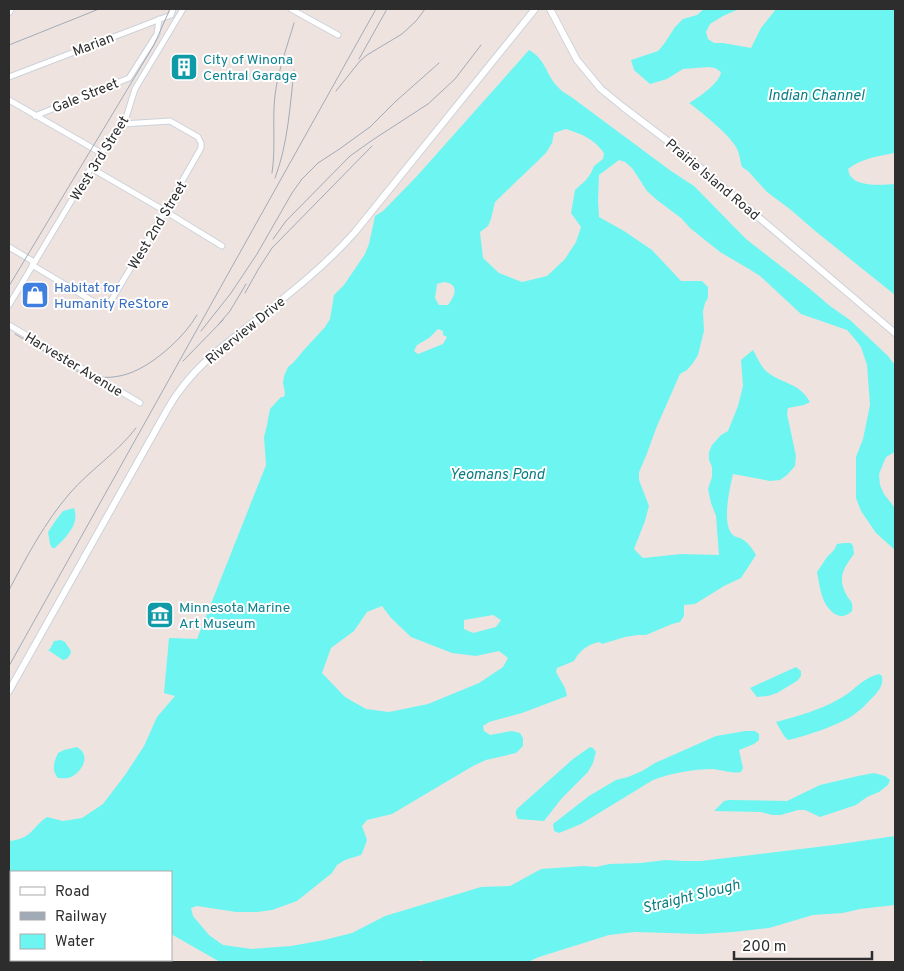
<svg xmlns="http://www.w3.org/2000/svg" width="904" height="971" font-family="Overpass,sans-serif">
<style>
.water{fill:#6df6f1;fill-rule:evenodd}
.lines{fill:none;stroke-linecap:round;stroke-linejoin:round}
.minor-casing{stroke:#cad2db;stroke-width:7}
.tertiary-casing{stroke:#cad2db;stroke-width:8}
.minor{stroke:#fff;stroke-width:5}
.tertiary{stroke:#fff;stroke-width:6}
.rail{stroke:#a1abb8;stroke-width:1}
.labels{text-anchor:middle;stroke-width:4;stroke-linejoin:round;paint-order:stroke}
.street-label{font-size:14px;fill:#2d2d2d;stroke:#fff}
.culture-label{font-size:14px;fill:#0d838f;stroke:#fff;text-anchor:start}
.shop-label{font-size:14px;fill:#366cbe;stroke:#fff;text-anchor:start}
.water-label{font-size:15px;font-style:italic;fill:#087e83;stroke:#fff}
</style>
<rect width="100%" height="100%" fill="#efe3df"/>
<!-- water -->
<path class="water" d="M704 9H739L723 16 710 24 706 32 708 39 714 43H723L751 48 761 28 776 9H895V153C879 156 862 158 848 169L850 176C852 177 854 180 856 181 867 186 884 185 895 184V295L814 230 791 210 767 192 748 171 742 167C740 162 740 156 738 151 733 137 701 112 689 103 698 98 720 83 721 72L715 68 709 67 683 69 667 79 650 84 634 70 631 60 658 51 664 44 675 27 683 19 697 15Z
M529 50C546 59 546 75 558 87 562 92 569 95 574 99L671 171 694 186 746 239 809 288 830 306 850 320 888 356 894 364 895 452 886 457 879 474 880 485 884 494 895 508V550L876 533 861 511 856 498V457L863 439 870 405 867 365 861 347 854 338 847 330 801 314 760 276 749 269 720 252 690 228 681 218 657 200 647 191 632 168 625 162 619 160 599 175 598 201 599 217 624 231 652 250 681 281H702L708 287V298L705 303 703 311 704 331 698 355 693 363 687 370 680 374 657 426 646 456 639 472V480L649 506 645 521 634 549 643 558 681 554 719 555 716 516 711 503 708 489 712 477V467L709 460V452L712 445 721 435 728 431 738 406 743 386 741 360 753 350C757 357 760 365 766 371 781 384 799 382 810 402L804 405 788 408 787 414 796 456 795 466 787 475 780 480 770 481 733 474C730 488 721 524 733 535 735 537 738 537 740 538 748 542 752 548 756 555L741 578 724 586 695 604 684 605V616L680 622 672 624 646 635H638L625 637 602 644 600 642C588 644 580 650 574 661L557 668 556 672 565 688 567 696 522 713 489 722 483 726 484 731 490 735 512 731 520 733 523 738V746L516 753 486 760 473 766 392 814 367 820 362 826 367 840 363 851 361 855 345 860 337 865 332 873 297 901 272 910 257 912H236L197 906 191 908 193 916 209 935 223 945 252 949 291 946 324 940 352 933 385 916 481 887 510 886 541 869 584 866 596 867 609 864 641 863 665 860 684 861H701L834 845 895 836V905L860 909 843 913 813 915 769 928 733 932 701 934 635 932 609 935 539 957 528 962H423L422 960 413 962H220L171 934V872H11V960H107L103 962H9V841C32 839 31 828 47 817L63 821 82 818 103 804 125 775 144 746 157 717 175 696 164 693 169 638 197 639 266 465 264 437 267 425 270 409 281 397H284L285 393 283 383 284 376 288 367 293 363 303 351 325 327 330 319 334 295 344 285 365 254 369 244 375 216 383 211 417 176ZM566 129C582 134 594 139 604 153L603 159 594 166 591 173 586 180 575 190 571 213 581 227 576 242 565 259 547 276 522 282 499 273 483 258 480 232 488 226 491 219 495 202 546 153 552 143 554 133ZM444 282C460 284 455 296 448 305H439L435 298 437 284ZM438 329 443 331V335L447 337 443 344 418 354 414 351 417 345 429 338ZM382 606 391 618 411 637 452 653 476 656 499 651 508 658 503 667 479 683 428 704 389 712 366 709 345 697 322 673 331 648 354 631 367 612ZM493 615 501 620 496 627 473 633 464 629V620Z
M74 508C80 525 66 537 55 548H52L50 544 48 532 56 520 63 511Z
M844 543H851L853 546 854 554C843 569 837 578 847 596 852 603 853 602 852 611 841 622 830 613 824 601 820 592 819 582 817 572L827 557 834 550 837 544Z
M61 640 65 642 71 651C70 656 68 659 63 660L48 650 50 649 54 641Z
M796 667 801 671V676L797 681 777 693 768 696 757 697 750 688Z
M879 674 882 676C884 686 877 693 871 699 866 704 862 709 856 713 843 724 806 736 788 740L784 736 776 722C798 716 820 710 839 699 855 691 860 679 879 674Z
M745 731H755L759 734V740L754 744 739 750 743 768 741 772C734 774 722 770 713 769 693 769 672 773 653 780L581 824 559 833 554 831 553 824 589 796 616 780 628 777 642 771 655 763 716 736Z
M77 747C91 755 83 771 71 777 67 779 63 778 58 778 51 770 54 762 58 753L64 750Z
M590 747 593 748 596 752 593 763 588 772 562 798 544 821 518 819C515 814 515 811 518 808L573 759Z
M874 773 885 776 890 780 888 785 879 792 867 797 856 805 820 817 805 810H798L781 815H772L761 812 714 811 724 801 729 800 787 801 820 785 858 776Z"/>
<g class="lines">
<!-- minor casing -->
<g class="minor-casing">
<path id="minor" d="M291 9 338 35
M9 77 171 15 173 9
M9 100 101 153
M35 116 129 78 157 34 159 19
M91 168 165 211 222 246
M9 247 34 262
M32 265 101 306 109 304 165 211 201 148V143L198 137 170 121 123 124
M9 305 91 168 101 153 110 144 125 121 135 89 183 9
M9 325 140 403"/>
</g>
<!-- tertiary casing -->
<g class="tertiary-casing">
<path id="tertiary" d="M550 9 577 60 601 89 623 107 677 148 895 333
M9 12 11 9
M9 691 167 410C178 390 191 375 208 359 257 317 312 281 355 232L535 9"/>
</g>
<!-- minor -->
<use href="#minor" class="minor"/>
<!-- tertiary -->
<use href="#tertiary" class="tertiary"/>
<!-- rail -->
<path class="rail" d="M9 45 99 9
M359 59 387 9
M336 91 360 61 367 55 402 34 416 21 425 9
M272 173C276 147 272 121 275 95 278 71 287 47 294 23
M275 178C288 144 290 106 294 70
M273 239 286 221 350 156 374 139 428 104 455 79 481 45
M9 286 154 45 170 9
M245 293 259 268 272 248 372 146
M218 325 230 311 246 284
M201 331 231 293 257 254 292 193 302 179 318 163 338 150 370 127 395 102 439 63
M15 334C29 342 42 350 55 358 63 363 71 369 79 372 115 386 143 371 170 347 180 338 190 327 197 315
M183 361 223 320
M9 590C27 556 45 522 70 493 90 470 118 452 136 428
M9 666 376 9"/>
</g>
<!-- icons -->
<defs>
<g id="building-square" transform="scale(1.4375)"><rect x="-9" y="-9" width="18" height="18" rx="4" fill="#0f9aa8" stroke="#fff"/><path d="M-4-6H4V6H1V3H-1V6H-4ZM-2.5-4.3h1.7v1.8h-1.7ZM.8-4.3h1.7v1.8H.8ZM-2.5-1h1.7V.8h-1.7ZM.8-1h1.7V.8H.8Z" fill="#fff"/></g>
<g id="shop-square" transform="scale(1.4375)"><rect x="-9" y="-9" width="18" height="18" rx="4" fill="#3f7fe0" stroke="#fff"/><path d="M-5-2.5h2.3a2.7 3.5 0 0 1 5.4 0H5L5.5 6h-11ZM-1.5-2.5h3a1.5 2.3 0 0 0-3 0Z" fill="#fff"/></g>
<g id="museum-square" transform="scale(1.4375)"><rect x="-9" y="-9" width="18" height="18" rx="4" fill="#0f9aa8" stroke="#fff"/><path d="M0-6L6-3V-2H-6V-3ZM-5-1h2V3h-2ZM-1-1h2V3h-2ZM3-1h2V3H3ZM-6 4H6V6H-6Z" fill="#fff"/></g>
</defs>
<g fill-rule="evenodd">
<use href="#building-square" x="184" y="67"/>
<use href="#shop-square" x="35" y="295"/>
<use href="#museum-square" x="160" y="615"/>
</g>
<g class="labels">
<!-- street labels -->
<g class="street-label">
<text transform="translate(93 44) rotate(-21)" y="5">Marian</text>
<text transform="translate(85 95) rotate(-22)" y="5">Gale Street</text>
<text transform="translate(99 158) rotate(-58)" y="5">West 3rd Street</text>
<text transform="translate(713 179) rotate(40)" y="5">Prairie Island Road</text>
<text transform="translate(157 225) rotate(-59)" y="5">West 2nd Street</text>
<text transform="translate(245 330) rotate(-39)" y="5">Riverview Drive</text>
<text transform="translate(74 364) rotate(31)" y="5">Harvester Avenue</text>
</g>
<!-- culture labels -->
<g class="culture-label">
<text x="203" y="64">City of Winona<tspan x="203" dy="16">Central Garage</tspan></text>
<text x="179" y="612">Minnesota Marine<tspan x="179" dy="16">Art Museum</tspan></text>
</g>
<!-- shop labels -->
<g class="shop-label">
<text x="54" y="292">Habitat for<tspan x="54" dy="16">Humanity ReStore</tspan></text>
</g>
<!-- water labels -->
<g class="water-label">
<text x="816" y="100">Indian Channel</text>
<text x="497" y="479">Yeomans Pond</text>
<text transform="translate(691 896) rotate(-14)" y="5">Straight Slough</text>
</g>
</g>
<!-- border -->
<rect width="904" height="971" fill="none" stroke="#2d2d2d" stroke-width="20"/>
<!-- legend -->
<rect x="10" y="871" width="162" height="90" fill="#ffffff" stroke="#ababab"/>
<rect x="20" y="887" width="25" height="8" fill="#ffffff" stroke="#ababab"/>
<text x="55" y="896" font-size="15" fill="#2d2d2d">Road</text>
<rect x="20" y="912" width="25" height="8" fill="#a1abb8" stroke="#ababab"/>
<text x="55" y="921" font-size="15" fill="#2d2d2d">Railway</text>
<rect x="20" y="934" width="25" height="15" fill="#6df6f1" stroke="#ababab"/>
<text x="55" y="946" font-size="15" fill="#2d2d2d">Water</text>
<!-- scale -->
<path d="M734 951v8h138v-8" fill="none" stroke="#2d2d2d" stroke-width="2.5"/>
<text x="742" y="951" font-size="15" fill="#2d2d2d" stroke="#ffffff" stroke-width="4" paint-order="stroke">200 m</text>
</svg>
